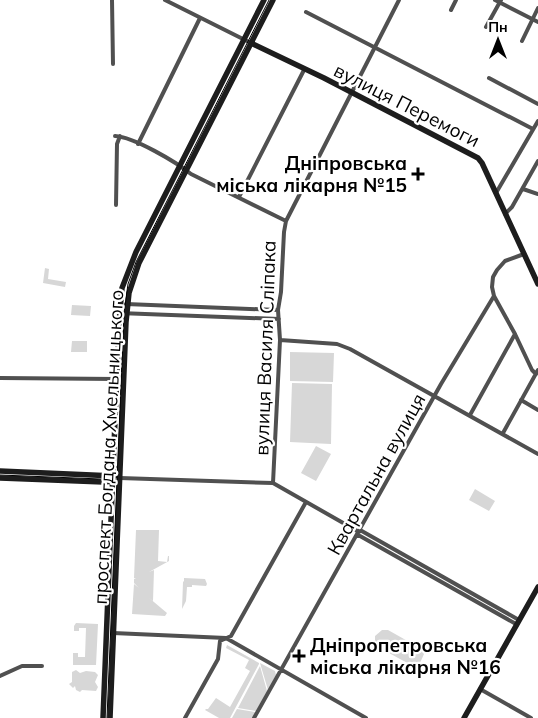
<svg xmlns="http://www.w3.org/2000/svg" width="538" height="718" font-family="Mulish,sans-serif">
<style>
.green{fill:#d7d7d7}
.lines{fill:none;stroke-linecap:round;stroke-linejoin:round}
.street{stroke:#505050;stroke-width:4}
.secondary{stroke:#1d1d1d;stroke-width:5.5}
.tram{stroke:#000;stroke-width:1}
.poi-dot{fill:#000;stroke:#fff;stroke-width:2}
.labels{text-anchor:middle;stroke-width:4.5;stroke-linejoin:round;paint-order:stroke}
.street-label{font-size:19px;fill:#000;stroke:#fff}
.poi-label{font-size:19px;font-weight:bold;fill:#000;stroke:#fff;text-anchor:end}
</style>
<rect width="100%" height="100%" fill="#fff"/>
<!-- green -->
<path class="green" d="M45 268 49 269 48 279 66 282 65 287 43 283Z
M72 305 91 306 90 316 71 315Z
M72 341H87V352H71Z
M290 352 334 353 333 382 290 381Z
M292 383 332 384 331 444 290 442Z
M316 446 331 454 316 481 301 473Z
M475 489 495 501 489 511 469 500Z
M136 530H159L158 561 167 562 168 556H169V561L149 572 154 570 153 601 148 597 167 613 165 616 132 614 134 584 139 588 134 583V579L136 578H134Z
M184 578 205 579 207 584 206 586 192 585V587H187L186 601 182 609 183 582 184 581Z
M76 623 98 624 96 665H73V653H78V657H85L86 628H79V631H74V626Z
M382 630H388L420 648 424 654 420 663 411 665 378 647 375 642V636Z
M227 645 259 663V664L230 718H219L205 710 206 709H208L216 698 230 707 250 671 245 668 249 660 226 648Z
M260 663 275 671 276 675 268 690Z
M260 666 267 691 256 711 238 708Z
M76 670 80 673 86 671 95 672 98 675 95 682 98 687 96 691 82 690 80 692 76 690 75 686 73 688 69 684 72 682V672Z
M237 709 255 712 252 718H232Z"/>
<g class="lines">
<!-- street -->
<path class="street" d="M112 0 113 64
M165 0 251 43
M495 0 538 22
M451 10 456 0
M306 12 533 129
M486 27 501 0
M522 41 538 8
M489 78 538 104
M115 136C134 137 176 162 191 174L286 221
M138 144 200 18
M523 189 538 194
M496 193 538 121
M239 197 304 70
M116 205 117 144 120 136
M505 214 512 207 538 161
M524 254 505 261 497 270 493 277 492 287 494 296 515 334 532 370 536 374
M126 304 278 310
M119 313 279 319
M280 340 337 344 350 349 538 454
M0 378 117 379
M521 400 538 410
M470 415 515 334
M503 433 538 370
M120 478 273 483 359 532
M273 483 280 340 278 310 281 292 284 232 286 221 399 0
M360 530 519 620
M356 536H360L516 624
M113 633 226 638 366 718
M0 676 22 666H42
M480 689 531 718
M185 718 218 659 220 641 231 636 306 502
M254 718 441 384 494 296"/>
<!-- secondary -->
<path class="secondary" d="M251 43 324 78 478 158 482 163 538 284
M0 471 115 476
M0 478 103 482 114 481
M103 718 119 322 122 288 136 252 264 0
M110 718 126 322 129 293 139 263 273 0
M464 718 538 587"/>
<!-- tram -->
<path class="tram" d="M0 475 101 479 112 475 117 466
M107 718 124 313 128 284 136 262 269 0"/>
</g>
<!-- markers -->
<g class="poi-dot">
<path d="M415.5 166.5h5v5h5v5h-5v5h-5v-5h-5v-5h5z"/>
<path d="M296.5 648.5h5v5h5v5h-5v5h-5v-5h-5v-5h5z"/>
</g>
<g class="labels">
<!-- street labels -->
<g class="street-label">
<text transform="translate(407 105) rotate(27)" y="7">вулиця Перемоги</text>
<text transform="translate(265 348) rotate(-88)" y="7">вулиця Василя Сліпака</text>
<text transform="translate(108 447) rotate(-87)" y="7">проспект Богдана Хмельницького</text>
<text transform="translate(376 474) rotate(-61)" y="7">Квартальна вулиця</text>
</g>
<!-- poi labels -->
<g class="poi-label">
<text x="407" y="170">Дніпровська<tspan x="407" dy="22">міська лікарня №15</tspan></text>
<text x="310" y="652" text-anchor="start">Дніпропетровська<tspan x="310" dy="22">міська лікарня №16</tspan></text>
</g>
</g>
<!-- north arrow -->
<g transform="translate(498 40)" stroke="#ffffff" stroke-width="4" paint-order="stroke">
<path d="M0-4L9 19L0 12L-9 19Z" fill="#000000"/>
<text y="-8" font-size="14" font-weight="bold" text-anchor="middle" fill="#000000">Пн</text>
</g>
</svg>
